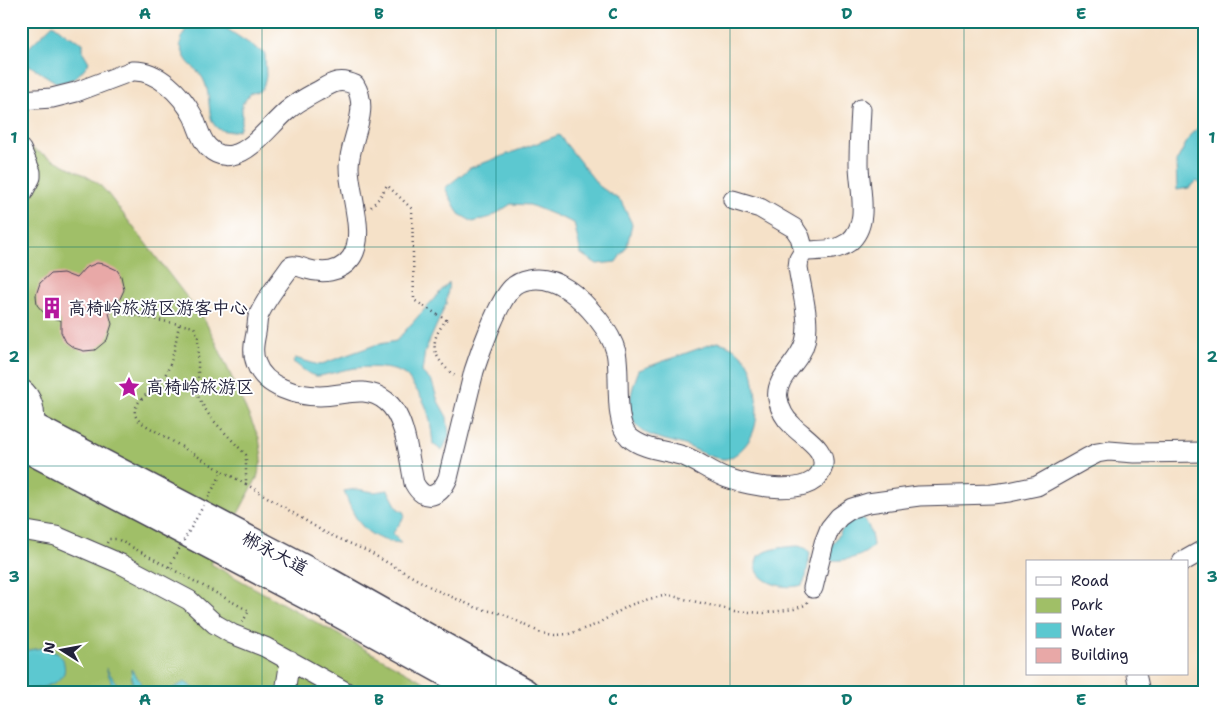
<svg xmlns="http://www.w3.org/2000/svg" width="1226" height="713" font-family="'Shantell Sans','LXGW WenKai TC',sans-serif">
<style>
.green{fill:#a0bf67;stroke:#617051}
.water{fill:#5bc8d0;stroke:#3e7586}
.building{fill:#e8a8a7}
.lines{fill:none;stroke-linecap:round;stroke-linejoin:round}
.minor-casing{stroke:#423f50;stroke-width:21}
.highway-casing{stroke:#423f50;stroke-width:29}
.path{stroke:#423f50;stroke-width:2.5;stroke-dasharray:1 4;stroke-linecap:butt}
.minor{stroke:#fff;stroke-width:19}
.highway{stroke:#fff;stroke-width:26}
.path-bridge{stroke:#423f50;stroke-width:2.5;stroke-dasharray:1 4;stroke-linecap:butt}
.grid{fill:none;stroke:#0f766e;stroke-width:1;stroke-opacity:0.55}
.labels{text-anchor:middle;stroke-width:4;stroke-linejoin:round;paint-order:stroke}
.poi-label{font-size:18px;fill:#22223b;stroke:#fff;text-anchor:start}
.street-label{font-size:18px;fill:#22223b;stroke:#fff}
.neatline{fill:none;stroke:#0f766e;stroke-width:2}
.grid-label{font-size:16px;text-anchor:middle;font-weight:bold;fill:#0f766e}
</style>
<rect width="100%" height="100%" fill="#fff"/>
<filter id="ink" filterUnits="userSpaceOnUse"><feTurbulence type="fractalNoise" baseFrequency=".02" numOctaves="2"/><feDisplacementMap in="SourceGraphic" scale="10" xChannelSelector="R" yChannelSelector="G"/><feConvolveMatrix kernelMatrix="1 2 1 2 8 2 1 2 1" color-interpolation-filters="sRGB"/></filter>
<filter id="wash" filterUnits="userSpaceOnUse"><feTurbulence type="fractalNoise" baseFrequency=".0096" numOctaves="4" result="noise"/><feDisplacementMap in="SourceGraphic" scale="20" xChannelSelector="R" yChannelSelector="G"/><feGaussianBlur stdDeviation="1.12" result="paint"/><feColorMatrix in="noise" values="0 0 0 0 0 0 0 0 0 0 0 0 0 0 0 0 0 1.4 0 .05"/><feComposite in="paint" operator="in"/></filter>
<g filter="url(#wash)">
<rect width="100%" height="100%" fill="#f5e1c8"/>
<!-- green -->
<path class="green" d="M21 143 86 176 98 183 108 194 205 321 213 336 259 438 262 458 257 478 211 564 442 692H21Z"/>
<!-- water -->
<path class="water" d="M196 21H215L265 54 266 76 263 88 258 92 251 93 242 104V121L239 130C201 138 214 105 205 83 202 74 194 69 188 62 184 57 182 50 180 44 183 34 186 25 196 21Z
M53 24 67 35 83 43V52L89 62C81 74 73 82 57 83L21 60V55Z
M1205 122V189L1197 181 1189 188 1177 190 1176 162 1191 134Z
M559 135 599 186 621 201 632 224 627 246 616 262 597 264 581 254 574 223 530 205 511 204 491 217 473 222 459 214 445 188 470 168Z
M449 282 446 304 425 351 422 372 432 382 438 401 447 417 449 436 442 451 433 444C430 417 429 406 412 384 410 381 408 377 405 375 393 366 363 366 349 369 342 370 320 377 316 376 306 374 301 367 293 362L295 358 319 365 375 345 396 341Z
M717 342C733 344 751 359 753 376 757 403 763 430 740 451 735 455 730 459 724 459 711 459 696 449 684 445 669 440 646 438 636 425 624 410 633 385 639 370Z
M356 489 374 492 388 490 398 509 403 511 405 516 393 533 401 543C365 540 355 521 344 491Z
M856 515C869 518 871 533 873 545 866 557 842 562 828 560V551L843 528Z
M798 546 806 548 810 553 806 577 802 585C784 591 747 581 758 556 770 548 784 547 798 546Z
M42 648 57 653 63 659C64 664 66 670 63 675 56 687 34 689 21 691V653L29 650Z
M106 668 120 689 125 692 133 690 131 669 140 681 142 692H115Z
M185 682 199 692H168V691Z"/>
<g id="blocks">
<!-- building -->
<path class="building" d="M97 263 104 264 117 270 121 276 124 290 118 303 109 313 112 324 107 340 95 350 84 351 74 348 66 342 61 332V320L51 318 43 312 37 305 36 295 40 283 50 274 63 273 76 278 85 268Z"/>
</g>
</g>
<g filter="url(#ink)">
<use href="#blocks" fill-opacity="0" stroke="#423f50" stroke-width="1"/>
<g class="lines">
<!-- minor casing -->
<g class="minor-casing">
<path id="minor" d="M21 100 52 98 76 92 132 71C157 69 182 95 193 116 198 126 200 139 208 147 215 154 223 157 232 155 252 152 272 123 288 110 297 102 309 96 320 90 333 82 341 78 355 85 371 112 349 139 349 167 349 193 367 236 351 258 340 273 322 274 306 269 300 267 297 265 291 266 280 282 265 299 258 317 257 322 257 328 256 333 254 343 252 353 256 363 264 387 297 396 320 396 343 396 365 384 386 401 406 416 409 459 414 483 425 504 440 496 448 478L474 371C480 352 498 302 512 288 517 283 522 281 528 280 557 274 581 298 598 319 605 328 613 340 616 352 621 373 613 422 629 437 645 451 668 450 686 457 700 463 713 473 727 478 749 486 812 499 822 469 829 450 803 437 792 425 784 418 780 409 778 399 774 377 800 363 805 342 811 321 801 289 798 267L799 259 804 251C820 250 835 252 849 242 871 224 859 188 859 164 859 146 860 128 861 109
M21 149 31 172V177L21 196
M733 200 760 208 794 228 800 237 804 251
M21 388C34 397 36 413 34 427
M21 530 56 536 121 564 189 600 215 624 232 634 265 647 346 692
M1182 562 1205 549
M813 588 824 543 830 528 839 517 852 508 868 503 919 496 992 494 1009 492 1037 486 1087 458 1097 453 1109 451 1134 453 1205 452
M1136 674 1140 692
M285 692 290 660"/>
</g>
<!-- highway casing -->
<g class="highway-casing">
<path id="highway" d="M21 420 323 578 525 692
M21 446 314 600 481 692"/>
</g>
<!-- path -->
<path class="path" d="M371 207 380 197 387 185 412 209 414 300 446 320C442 326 436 333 435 341 432 356 446 369 456 377
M21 243 27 246
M111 311 194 327 198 337V394L199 399 211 418 246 455V484L222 471 219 478
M179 325C175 344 173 366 161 381 154 390 140 397 136 407 133 414 136 419 142 423L222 471
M246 484 324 532 367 551 434 589 477 608 503 614 541 633 555 635 569 634 595 625 630 605 649 599 668 595 734 611 764 613 794 609 805 605 808 601
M107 543 109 539H117L249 611 242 623"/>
<!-- minor -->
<use href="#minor" class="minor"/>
<!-- highway -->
<use href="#highway" class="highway"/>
<!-- path-bridge -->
<path class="path-bridge" d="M169 567 219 478"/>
</g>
</g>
<!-- grid -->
<path class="grid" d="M262 21V692M496 21V692M730 21V692M964 21V692M21 247H1205M21 466H1205"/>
<!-- icons -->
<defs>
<g id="building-bare" transform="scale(1.725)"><path d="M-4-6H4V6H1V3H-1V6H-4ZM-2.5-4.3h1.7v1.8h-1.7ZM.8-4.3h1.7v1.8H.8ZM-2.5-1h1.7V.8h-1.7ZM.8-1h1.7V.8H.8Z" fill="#b5179e" stroke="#fff" stroke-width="2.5" paint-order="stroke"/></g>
<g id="sight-bare" transform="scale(1.725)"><path d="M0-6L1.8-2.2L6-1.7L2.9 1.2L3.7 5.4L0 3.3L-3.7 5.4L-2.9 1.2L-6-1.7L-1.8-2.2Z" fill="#b5179e" stroke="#fff" stroke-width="2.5" paint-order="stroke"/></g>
</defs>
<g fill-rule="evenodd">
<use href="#building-bare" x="52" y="308"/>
<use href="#sight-bare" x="129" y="387"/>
</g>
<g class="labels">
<!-- poi labels -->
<g class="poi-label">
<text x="68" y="314">高椅岭旅游区游客中心</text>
<text x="146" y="393">高椅岭旅游区</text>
</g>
<!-- street labels -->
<g class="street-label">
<text transform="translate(275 553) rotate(28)" y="6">郴永大道</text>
</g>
</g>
<!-- margin -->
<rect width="1226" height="713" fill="none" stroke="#fff" stroke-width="55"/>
<!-- legend -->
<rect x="1026" y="560" width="162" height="115" fill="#ffffff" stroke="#a7a7b1"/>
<rect x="1036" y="577" width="25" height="8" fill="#ffffff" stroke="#a7a7b1"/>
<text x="1071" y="586" font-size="15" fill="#22223b">Road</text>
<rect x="1036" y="598" width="25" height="15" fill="#a0bf67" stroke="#a7a7b1"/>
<text x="1071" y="610" font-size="15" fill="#22223b">Park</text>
<rect x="1036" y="623" width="25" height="15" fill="#5bc8d0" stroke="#a7a7b1"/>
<text x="1071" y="636" font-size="15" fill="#22223b">Water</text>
<rect x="1036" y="648" width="25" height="15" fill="#e8a8a7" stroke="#a7a7b1"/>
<text x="1071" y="660" font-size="15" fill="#22223b">Building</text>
<!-- north arrow -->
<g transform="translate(62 650) rotate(281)" stroke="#ffffff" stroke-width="4" paint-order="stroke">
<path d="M0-4L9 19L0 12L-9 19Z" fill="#22223b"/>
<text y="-8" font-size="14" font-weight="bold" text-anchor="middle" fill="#22223b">N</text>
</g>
<rect x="28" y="28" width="1170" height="658" class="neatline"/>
<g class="grid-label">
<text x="145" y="19">A</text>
<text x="379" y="19">B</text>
<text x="613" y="19">C</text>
<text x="847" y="19">D</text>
<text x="1081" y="19">E</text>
<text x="14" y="143">1</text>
<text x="1212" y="143">1</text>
<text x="14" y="362">2</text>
<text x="1212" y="362">2</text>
<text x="14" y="582">3</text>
<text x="1212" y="582">3</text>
<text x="145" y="705">A</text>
<text x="379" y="705">B</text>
<text x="613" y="705">C</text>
<text x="847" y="705">D</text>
<text x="1081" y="705">E</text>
</g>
</svg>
